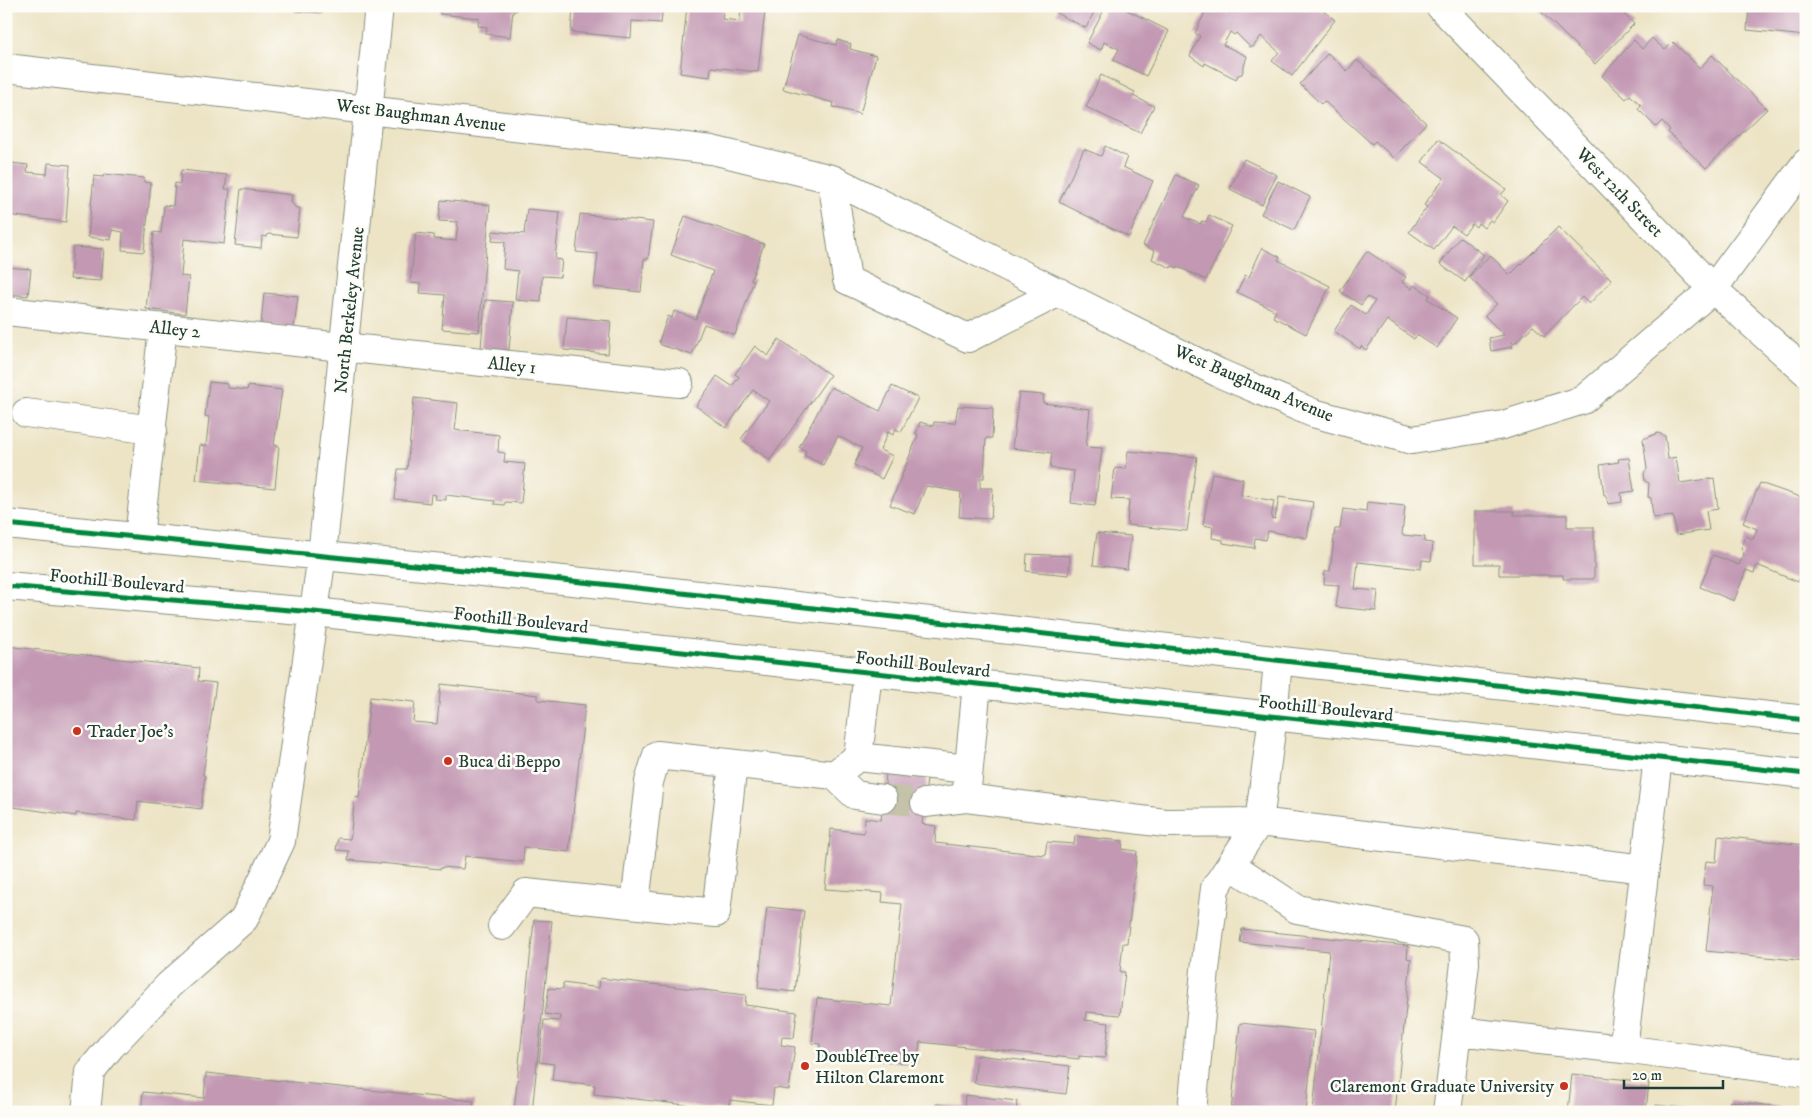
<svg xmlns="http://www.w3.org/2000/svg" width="1812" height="1118" font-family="'IM FELL DW Pica',serif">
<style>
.building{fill:#c298b3}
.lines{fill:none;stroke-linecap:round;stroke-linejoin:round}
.minor-tunnel{stroke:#c4c3a9;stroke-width:28;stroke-dasharray:28 14;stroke-linecap:butt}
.minor-casing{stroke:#86907d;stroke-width:30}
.major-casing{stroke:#86907d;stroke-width:30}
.minor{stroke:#fff;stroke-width:28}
.major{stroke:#fff;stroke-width:28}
.cycleway-casing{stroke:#fdfcf7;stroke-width:8}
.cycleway{stroke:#00873e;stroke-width:5}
.poi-dot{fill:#c8321e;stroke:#fdfcf7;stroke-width:2}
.labels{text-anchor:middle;stroke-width:5;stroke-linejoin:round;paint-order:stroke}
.street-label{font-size:18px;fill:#1f3d34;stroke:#fdfcf7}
.poi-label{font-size:18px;fill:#1f3d34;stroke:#fdfcf7;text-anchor:start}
</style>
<rect width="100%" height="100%" fill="#fdfcf7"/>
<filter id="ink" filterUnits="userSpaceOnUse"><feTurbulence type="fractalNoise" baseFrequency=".02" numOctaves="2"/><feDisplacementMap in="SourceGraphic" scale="10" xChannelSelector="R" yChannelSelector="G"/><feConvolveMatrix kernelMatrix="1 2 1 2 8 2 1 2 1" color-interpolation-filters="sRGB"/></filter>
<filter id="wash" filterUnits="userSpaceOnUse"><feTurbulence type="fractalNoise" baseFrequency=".0096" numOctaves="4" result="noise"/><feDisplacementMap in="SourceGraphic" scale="20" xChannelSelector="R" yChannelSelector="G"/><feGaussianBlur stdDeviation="1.12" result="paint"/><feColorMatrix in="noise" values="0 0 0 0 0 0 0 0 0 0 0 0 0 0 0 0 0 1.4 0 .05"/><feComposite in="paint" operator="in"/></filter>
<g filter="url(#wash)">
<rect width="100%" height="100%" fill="#ede4c6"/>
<g id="blocks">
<!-- building -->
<path class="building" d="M296 6H324L323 13 295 11Z
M441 6H516V11H513L510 37 486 34 487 27 478 26 479 18 440 14Z
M556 6H663L661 23 632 21 631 38 571 32 573 9Z
M687 6H724L722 19 740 21 741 8 765 11 758 72 711 67 710 77 680 73Z
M1059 6H1097L1086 28 1056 13Z
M1106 6H1119L1169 31 1146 76 1113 60 1119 49 1104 42 1101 50 1087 43Z
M1208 6H1214L1229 13 1236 12 1240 6H1304L1307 10 1309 6H1317L1335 20 1292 76 1272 61 1279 52 1261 36 1253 47H1250L1236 33 1234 35 1230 32 1223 45 1247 56 1242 74 1238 75 1236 79 1205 63 1204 66 1190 56 1200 36 1195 33Z
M1535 6H1616L1634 24 1595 64Z
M1749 6H1806V36L1747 30Z
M798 35 836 45 837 40 851 44 850 49 876 56 860 114 833 107 834 103 783 89Z
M1652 38 1665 50 1673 42 1700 68 1712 55 1767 109 1706 168 1668 132 1670 130 1662 121 1656 127 1638 109 1641 105 1630 95 1626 99 1602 76 1634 40 1642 49Z
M1328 53 1347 71 1357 60 1426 123 1394 158 1375 141 1372 144 1324 101 1321 104 1300 84Z
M1101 75 1135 92 1133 96 1154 106 1140 133 1086 107Z
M1438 139 1506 189 1501 195 1508 201 1493 222 1490 220 1484 228 1478 223 1476 227 1472 224 1464 234 1452 226 1434 250 1409 232 1427 207 1424 205 1444 178 1422 162Z
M1105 146 1127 157 1123 167 1153 181 1129 237 1059 202 1084 149 1101 156Z
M1244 159 1277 175 1262 205 1230 189Z
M12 163 28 165 27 172 47 174 48 163 70 165 66 222 6 215Z
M181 170 227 175 225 189H230L224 244 184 239 181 276 189 277 185 314 146 309 154 232 161 233 164 205 173 206 175 183 180 184Z
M104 174 144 178V182L151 183 144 252 122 250 123 232 112 230 111 240 88 237 94 176 103 177Z
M1176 175 1199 185 1184 217 1200 224 1202 221 1206 222 1209 215 1232 226 1206 280 1183 269 1172 266 1171 268 1152 259 1155 251 1143 245Z
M1278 181 1310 197 1294 230 1261 214Z
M241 189 292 195 291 202 296 208H300L297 237 268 234 267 237 262 236 261 248 235 245Z
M441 200 490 205 479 332 442 329 445 295 420 293 421 284 410 283 416 233 434 235V239L456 241 458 222 439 221Z
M527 209 560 212 555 259 562 260 560 277 542 276 541 302 515 300 518 271 503 269 505 242 492 241 493 231 524 234Z
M580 214 653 222 648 259H644L641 292 594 287 598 254 576 252Z
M685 216 764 244 751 280H754L735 335 704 324 692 355 661 345 659 341 668 316 672 318 674 311 696 319 713 271 671 255Z
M1558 227 1612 280 1589 304 1582 297 1544 336 1533 326 1514 344 1511 341 1512 347 1491 351 1489 338 1504 335 1485 316 1497 304 1469 277 1490 255 1510 275Z
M1460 237 1484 255 1465 282 1440 264Z
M73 247 104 249 101 281 70 279Z
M1262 248 1280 257 1278 260 1330 286 1306 334 1273 317 1276 311 1237 292 1245 275 1249 277Z
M1367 251 1406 277 1402 282 1412 289 1414 285 1430 295 1428 299 1457 318 1437 348 1417 335 1414 339 1387 320 1366 350 1361 346 1360 349 1334 331 1351 305 1366 315 1375 301 1367 297 1361 305 1340 291Z
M6 267 31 269 28 296 6 294Z
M264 293 298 296 294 328 261 324Z
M485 300 513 302 509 350 481 348Z
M567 317 611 321 608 354 564 350Z
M779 339 830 375 770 460 741 439 769 401 753 390 726 428 696 406 717 376 732 386 739 377 735 374 755 346 768 356Z
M209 382 228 384V388L247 390 248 386 282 390 274 445 279 446 275 488 196 480 200 445 206 446 209 417 205 416Z
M892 386 918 398 901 432 896 429 893 435 888 432 880 450 893 456 882 479 854 465 862 448 838 436 823 465 804 455 806 451 799 447 831 387 880 411Z
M1019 393 1044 395 1043 403 1090 409 1086 447 1102 448 1095 506 1071 503 1074 471 1050 468 1052 453 1012 448Z
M414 398 458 403 455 430 499 435 498 452 505 453 504 462 525 464 521 503 505 502V505L494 504 495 501 446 495V500L435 499 436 495 431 494 430 503 395 499 398 469H407Z
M958 406 993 408 992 438H986L984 478H980V488H993L991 519 959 517 961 492 926 486 915 514 890 505 918 435 916 434 920 422 933 426 934 422 955 423Z
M1658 433 1665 436 1668 459 1676 457 1680 483 1714 478 1718 509 1706 511 1709 530 1676 535 1673 516 1653 518 1651 498 1648 497 1649 483 1645 481 1644 473 1647 469 1643 439Z
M1128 451 1197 457 1187 531 1127 525 1129 500 1111 499 1115 468 1126 469Z
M1629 458 1634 491 1621 493 1622 502 1608 504 1606 495H1604L1600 465 1619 462 1618 459Z
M1212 473 1243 479 1241 495 1274 501 1271 518 1275 519 1279 497 1313 502 1307 538 1268 531 1266 540 1255 538 1254 548 1223 543V540L1212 538 1213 527 1203 525Z
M1760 483 1806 499V563L1798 582 1757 565 1754 573 1746 570 1734 601 1700 587 1713 555 1739 565 1744 554 1741 549 1746 536 1753 539 1757 529 1743 523Z
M1367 502 1405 506 1402 535 1425 537 1424 542 1433 543 1431 561 1422 560 1421 569 1358 562 1355 589 1378 591 1376 611 1336 607 1339 585 1324 584 1325 571H1330L1335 529H1340L1343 509 1366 512Z
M1475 511H1514V515H1567V527H1594V579H1563V575H1499V564H1475Z
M1097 533 1131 536 1127 569 1093 565Z
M1027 554 1070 556 1069 575 1026 571Z
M6 646 199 668 198 681 216 683 203 775 205 776 201 809 138 801 136 820 76 813V816L6 806Z
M441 684 538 695V700L585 705 569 852 524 847 523 862 465 856 463 869 442 867 441 869 348 860 349 851 336 850 338 838 350 839 355 797 359 798 370 697 415 702 413 722 437 724Z
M886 774 927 779 922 824 936 826 935 843 1045 855 1047 842 1074 844 1075 836 1123 841 1122 849 1137 851 1127 943H1123L1120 972H1125L1120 1015 1086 1012 1085 1020 1109 1023 1105 1058 1079 1056V1059L920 1042 917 1064 819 1054 820 1044 812 1043 817 998 891 1006 902 904 882 902 883 893 825 889 831 829 864 833 865 818 881 820Z
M1718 836 1806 845V961L1706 951 1713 886 1703 885 1706 861 1716 862Z
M767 907 804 911 795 992 758 988Z
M534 920 552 921 532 1112H514Z
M1242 929 1408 946 1407 958 1411 959 1395 1112H1313L1329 951 1240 942Z
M600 978 746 995 745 1005 797 1012 794 1038 782 1037 781 1045 795 1047 789 1090 774 1088 772 1105 730 1100 728 1110 594 1094 595 1085 552 1080 554 1064 539 1062 544 1020 559 1021 560 1016 545 1014 549 988 563 989V983L599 988Z
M1240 1023 1314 1031 1306 1112H1231Z
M977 1055 1070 1066 1066 1094 974 1083Z
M206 1073 474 1101 473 1112H141L143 1092 204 1098Z
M1572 1074 1649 1082 1646 1112H1568Z
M965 1095 1017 1101 1016 1112H935L936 1104 964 1107Z
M1730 1101 1782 1107 1781 1112H1729Z
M1656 1105 1704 1110V1112H1656Z"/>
</g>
</g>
<g filter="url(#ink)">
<use href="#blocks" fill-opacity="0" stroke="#86907d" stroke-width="1"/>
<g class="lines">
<!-- minor-tunnel -->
<path class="minor-tunnel" d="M883 799 925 803"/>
<!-- minor casing -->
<g class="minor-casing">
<path id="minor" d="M1440 6 1713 289 1806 372
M6 68 712 150 832 179 1219 373 1313 413 1412 440 1503 425 1583 400 1713 289 1806 163
M832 179 847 280 968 338 1059 292
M6 311 679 383
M26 413 153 430
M139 537 163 328
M977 684 966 798 1165 823 1259 822 1645 869
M858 757 868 672
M1658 758 1623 1049 1806 1073
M834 775 855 795 883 799
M925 803 966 798
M1231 865 1297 909 1464 940 1465 963 1457 1031
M635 904 649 782 657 755 834 775 858 757 968 769
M502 926 526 893 716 913 733 764
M86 1112 90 1072 111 1046 169 985 244 919 281 841 322 555 379 6
M1192 1112 1205 970 1215 888 1259 822 1273 716 1278 661
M1447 1112 1457 1031 1623 1049"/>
</g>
<!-- major casing -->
<g class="major-casing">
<path id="major" d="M6 524 602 584 1806 720
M6 586 314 612 1806 774"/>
</g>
<!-- minor -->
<use href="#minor" class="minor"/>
<!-- major -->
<use href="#major" class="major"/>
<!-- cycleway casing -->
<g class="cycleway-casing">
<path id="cycleway" d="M6 524 602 584 1806 720
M6 586 314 612 1806 774"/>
</g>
<!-- cycleway -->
<use href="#cycleway" class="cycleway"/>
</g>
</g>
<!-- markers -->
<g class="poi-dot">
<circle cx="77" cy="731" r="5"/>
<circle cx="448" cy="761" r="5"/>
<circle cx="805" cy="1066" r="5"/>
<circle cx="1564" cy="1086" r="5"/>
</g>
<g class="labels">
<!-- street labels -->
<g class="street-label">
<text transform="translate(421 115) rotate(7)" y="6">West Baughman Avenue</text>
<text transform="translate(1620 192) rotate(46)" y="6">West 12th Street</text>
<text transform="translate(349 310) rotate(-84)" y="6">North Berkeley Avenue</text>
<text transform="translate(175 329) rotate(6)" y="6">Alley 2</text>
<text transform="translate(512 365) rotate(6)" y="6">Alley 1</text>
<text transform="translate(1254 383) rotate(23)" y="6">West Baughman Avenue</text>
<text transform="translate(117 581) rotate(5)" y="6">Foothill Boulevard</text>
<text transform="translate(521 620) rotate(6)" y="6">Foothill Boulevard</text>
<text transform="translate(923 664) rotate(6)" y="6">Foothill Boulevard</text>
<text transform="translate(1326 708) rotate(6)" y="6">Foothill Boulevard</text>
</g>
<!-- poi labels -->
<g class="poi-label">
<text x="87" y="737">Trader Joe's</text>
<text x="458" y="767">Buca di Beppo</text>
<text x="815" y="1062">DoubleTree by<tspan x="815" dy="21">Hilton Claremont</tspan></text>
<text x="1554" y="1092" text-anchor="end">Claremont Graduate University</text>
</g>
</g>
<!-- margin -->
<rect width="1812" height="1118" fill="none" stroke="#fdfcf7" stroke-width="25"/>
<!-- scale -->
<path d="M1624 1080v8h99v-8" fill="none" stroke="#1f3d34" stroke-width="2.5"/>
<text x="1632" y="1080" font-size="15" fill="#1f3d34" stroke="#fdfcf7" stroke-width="4" paint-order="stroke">20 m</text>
</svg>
